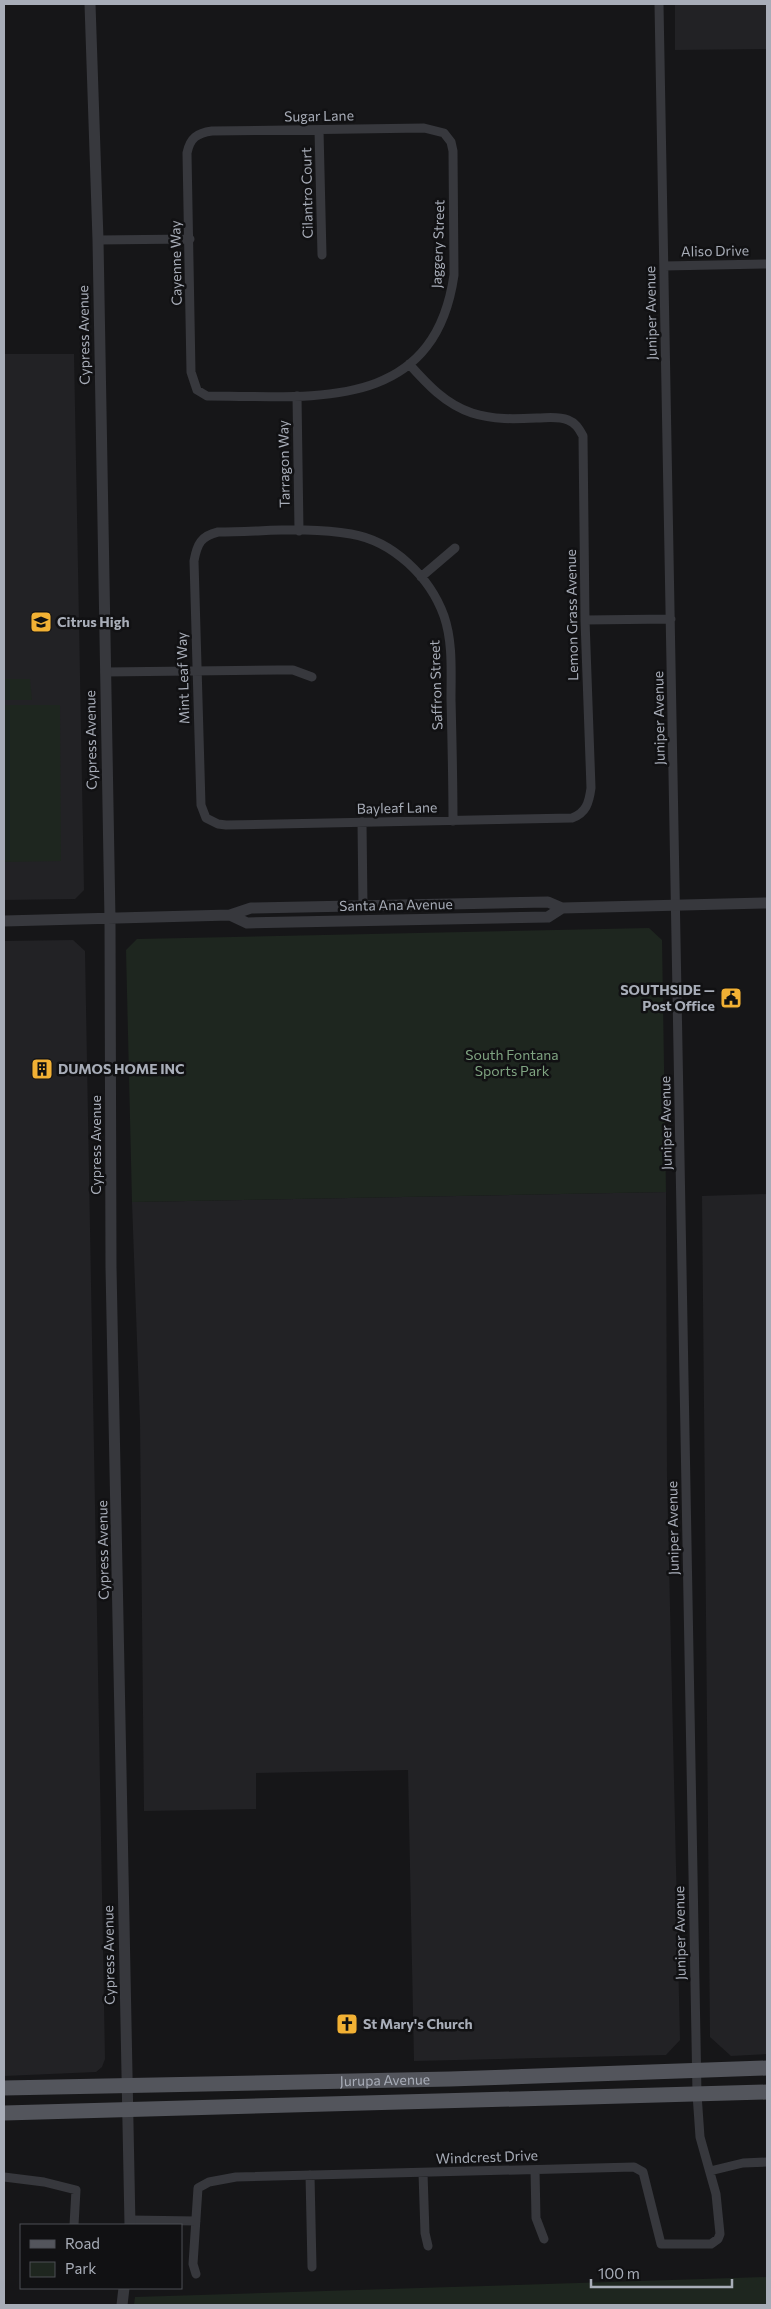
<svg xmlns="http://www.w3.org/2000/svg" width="771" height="2309" font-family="Commissioner,sans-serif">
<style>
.built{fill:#222225}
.green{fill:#1e261f}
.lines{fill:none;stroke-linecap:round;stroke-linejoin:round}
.minor{stroke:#37383d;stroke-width:9}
.tertiary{stroke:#37383d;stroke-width:11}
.primary{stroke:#53555c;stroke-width:15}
.labels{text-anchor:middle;stroke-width:5;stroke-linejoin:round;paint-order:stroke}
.street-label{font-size:14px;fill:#a8adb8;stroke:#111113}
.poi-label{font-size:14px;font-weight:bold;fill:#a8adb8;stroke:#111113;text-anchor:start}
.park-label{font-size:14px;fill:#7fa381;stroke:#111113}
</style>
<rect width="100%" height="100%" fill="#161618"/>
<!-- built -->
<path class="built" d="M675 4H767V49L675 50Z
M4 354H74L84 890 75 899 4 900Z
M73 940 85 951 105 2059 102 2067 96 2072 4 2076V941Z
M666 1192 667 1477 680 2040 666 2055 414 2061 408 1770 256 1773V1809L144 1811 140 1423 132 1202Z
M767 1194V2054L731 2056 710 2037 702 1196Z"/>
<!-- green -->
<path class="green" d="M4 679H30L32 700H4Z
M4 705H60L61 861 4 862Z
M649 928 662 940 666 1192 132 1202 126 950 137 939Z
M767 2277V2305H134L135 2297Z"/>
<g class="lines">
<!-- minor -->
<path class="minor" d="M424 128 444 133 451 142 453 151 454 275C434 414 312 396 207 396L197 390 191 372 187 153C190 138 197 133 212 131Z
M319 130 322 255
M98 240 190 239
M664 266 767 264
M409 364C427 384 445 404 472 413 494 420 515 419 537 418 547 418 558 416 568 420 576 423 579 429 583 436L585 620 591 788C589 803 586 813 572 818L226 825 218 824 206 818 201 805 194 561C197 544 201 536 218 532 262 532 308 526 351 534 393 541 430 577 444 616 453 642 451 672 451 699 452 740 453 780 453 821
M297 396 299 531
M421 577 455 548
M585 620 671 619
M105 672 278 670H293L312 677
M362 822 363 906
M535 2170 536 2218 544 2239
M710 2171 743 2163 767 2162
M423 2173 425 2233 428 2246
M310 2175 312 2267
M4 2177 44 2182 76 2190 74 2225
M131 2220 196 2221
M196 2274 193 2264 198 2188 209 2182 236 2177 634 2167 643 2172 661 2244H711L718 2239 720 2234 716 2194 700 2137 697 2094 659 4"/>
<!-- tertiary -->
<path class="tertiary" d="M90 4 98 240 110 919 111 1267 130 2225
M230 915 247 923 548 917 562 908
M4 921 230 915 251 908 548 902 562 908 767 903
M122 2305 124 2288"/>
<!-- primary -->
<g class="primary">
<path id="s1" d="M4 2088 450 2079 767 2068"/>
<path d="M4 2113 767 2092"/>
</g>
</g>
<!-- icons -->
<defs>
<g id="school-square" transform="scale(1.125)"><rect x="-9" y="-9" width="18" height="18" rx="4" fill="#f2b134" stroke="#111113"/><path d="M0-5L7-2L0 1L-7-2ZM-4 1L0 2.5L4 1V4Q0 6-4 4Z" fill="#111"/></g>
<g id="civic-square" transform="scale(1.125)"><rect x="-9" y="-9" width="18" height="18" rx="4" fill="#f2b134" stroke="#111113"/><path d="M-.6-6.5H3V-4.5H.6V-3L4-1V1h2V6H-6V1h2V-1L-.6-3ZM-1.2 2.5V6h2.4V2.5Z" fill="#111"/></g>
<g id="building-square" transform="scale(1.125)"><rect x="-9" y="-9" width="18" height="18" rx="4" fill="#f2b134" stroke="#111113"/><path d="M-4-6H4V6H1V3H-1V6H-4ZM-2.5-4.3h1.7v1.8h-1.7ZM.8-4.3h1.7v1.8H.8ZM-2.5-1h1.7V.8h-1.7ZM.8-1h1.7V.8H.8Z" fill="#111"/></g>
<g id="church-square" transform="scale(1.125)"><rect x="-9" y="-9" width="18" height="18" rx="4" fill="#f2b134" stroke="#111113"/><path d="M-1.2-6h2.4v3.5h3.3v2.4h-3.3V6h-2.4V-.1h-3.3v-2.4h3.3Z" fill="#111"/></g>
</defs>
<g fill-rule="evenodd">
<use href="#school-square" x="41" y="622"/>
<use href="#civic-square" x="731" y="998"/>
<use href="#building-square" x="42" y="1069"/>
<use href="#church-square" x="347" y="2024"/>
</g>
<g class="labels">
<!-- street labels -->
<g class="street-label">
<text transform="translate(319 116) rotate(-1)" y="5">Sugar Lane</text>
<text transform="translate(307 193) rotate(-91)" y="5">Cilantro Court</text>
<text transform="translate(438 244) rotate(-88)" y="5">Jaggery Street</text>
<text transform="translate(715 251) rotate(-1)" y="5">Aliso Drive</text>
<text transform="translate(176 263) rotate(-91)" y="5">Cayenne Way</text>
<text transform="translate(651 313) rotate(-91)" y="5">Juniper Avenue</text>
<text transform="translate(84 335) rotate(-91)" y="5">Cypress Avenue</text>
<text transform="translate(284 464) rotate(-91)" y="5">Tarragon Way</text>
<text transform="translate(572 615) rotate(-91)" y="5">Lemon Grass Avenue</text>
<text transform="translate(183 678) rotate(-92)" y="5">Mint Leaf Way</text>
<text transform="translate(436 685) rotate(-92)" y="5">Saffron Street</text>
<text transform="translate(659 718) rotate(-91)" y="5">Juniper Avenue</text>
<text transform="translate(91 740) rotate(-91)" y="5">Cypress Avenue</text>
<text transform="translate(397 808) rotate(-1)" y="5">Bayleaf Lane</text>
<text transform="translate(396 905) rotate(-1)" y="5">Santa Ana Avenue</text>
<text transform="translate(666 1123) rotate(-91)" y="5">Juniper Avenue</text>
<text transform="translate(96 1145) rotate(-90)" y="5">Cypress Avenue</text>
<text transform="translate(673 1528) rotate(-91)" y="5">Juniper Avenue</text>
<text transform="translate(103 1550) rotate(-91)" y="5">Cypress Avenue</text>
<text transform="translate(680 1933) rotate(-91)" y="5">Juniper Avenue</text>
<text transform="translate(109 1955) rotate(-91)" y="5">Cypress Avenue</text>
<text dy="5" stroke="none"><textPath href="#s1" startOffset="381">Jurupa Avenue</textPath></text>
<text transform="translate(487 2157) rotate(-2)" y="5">Windcrest Drive</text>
</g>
<!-- poi labels -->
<g class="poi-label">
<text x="57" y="627">Citrus High</text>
<text x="715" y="995" text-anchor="end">SOUTHSIDE —<tspan x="715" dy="16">Post Office</tspan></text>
<text x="58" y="1074">DUMOS HOME INC</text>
<text x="363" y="2029">St Mary's Church</text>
</g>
<!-- park labels -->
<g class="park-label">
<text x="512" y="1060">South Fontana<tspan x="512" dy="16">Sports Park</tspan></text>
</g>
</g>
<!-- border -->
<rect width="771" height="2309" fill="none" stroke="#a8adb8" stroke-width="10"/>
<!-- legend -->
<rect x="20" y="2224" width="162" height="65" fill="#111113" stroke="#4d4f55"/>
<rect x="30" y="2240" width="25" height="8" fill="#53555c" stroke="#4d4f55"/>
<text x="65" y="2249" font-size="15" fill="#a8adb8">Road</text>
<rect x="30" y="2262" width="25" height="15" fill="#1e261f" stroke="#4d4f55"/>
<text x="65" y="2274" font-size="15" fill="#a8adb8">Park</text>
<!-- scale -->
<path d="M591 2279v8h141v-8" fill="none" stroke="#a8adb8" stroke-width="2.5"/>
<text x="598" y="2279" font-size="15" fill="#a8adb8" stroke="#111113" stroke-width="4" paint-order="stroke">100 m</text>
</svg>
